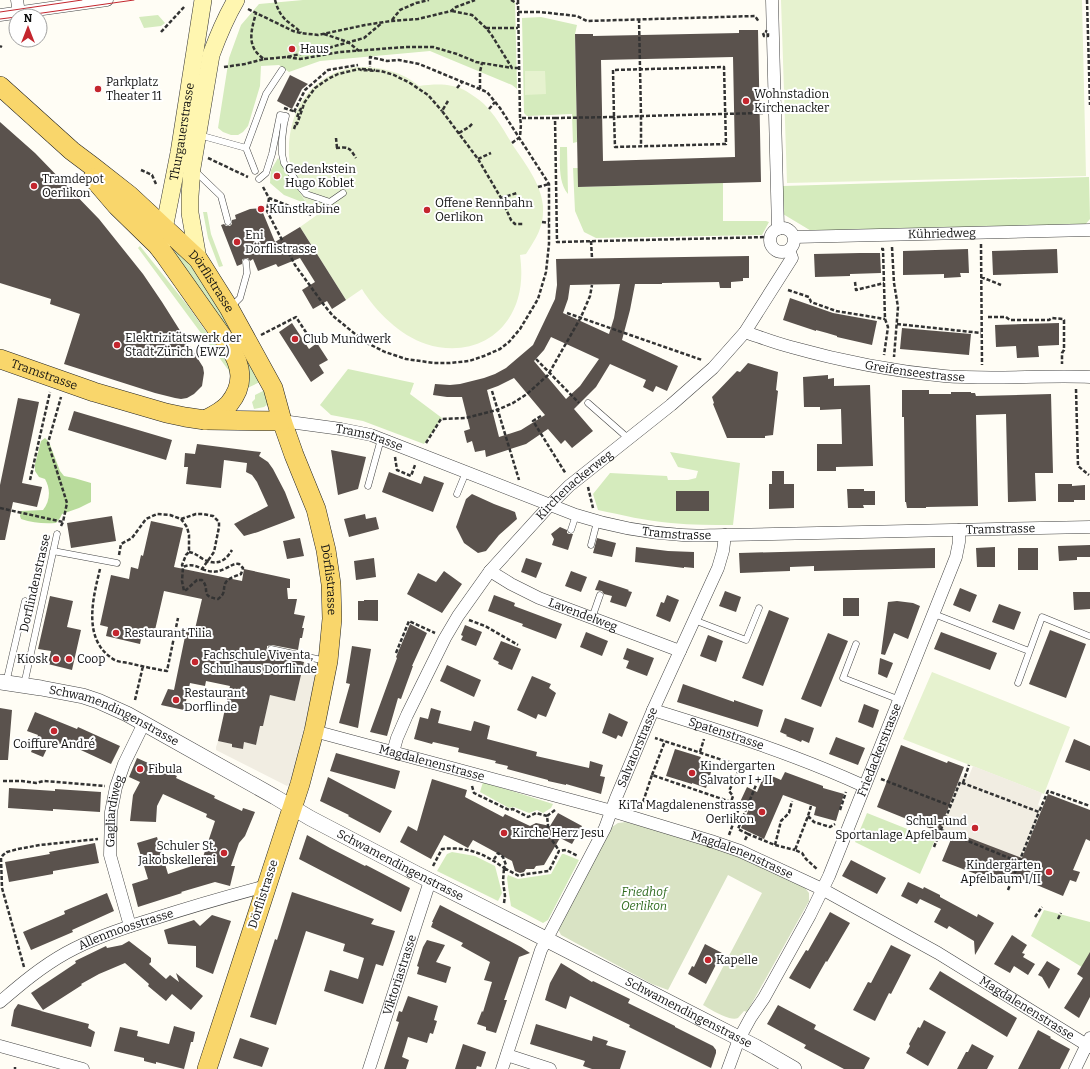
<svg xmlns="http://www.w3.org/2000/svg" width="1090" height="1069" font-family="Bitter,serif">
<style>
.green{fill:#d5ebbd}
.forest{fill:#b9dc9c}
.cemetery{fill:#d9e3c4}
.pitch{fill:#e6f2cf}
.plaza{fill:#f1ede2}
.building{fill:#5a524d;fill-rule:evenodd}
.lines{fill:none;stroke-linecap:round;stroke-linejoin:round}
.service-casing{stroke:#444;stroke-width:7}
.minor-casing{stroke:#444;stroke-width:13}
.tertiary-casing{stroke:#444;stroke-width:16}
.secondary-casing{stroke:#333;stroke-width:18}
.primary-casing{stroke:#222;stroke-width:20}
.path{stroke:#333;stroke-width:2.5;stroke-dasharray:4 2;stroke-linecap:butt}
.service{stroke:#fff;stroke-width:6}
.minor{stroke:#fff;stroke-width:12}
.tertiary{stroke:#fff;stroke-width:15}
.secondary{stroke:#fff6b0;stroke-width:17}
.primary{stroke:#f9d66b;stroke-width:19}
.tram{stroke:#c4262e;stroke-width:1}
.service-bridge-casing{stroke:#444;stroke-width:7;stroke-linecap:butt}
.path-bridge{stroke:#333;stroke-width:2.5;stroke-dasharray:4 2;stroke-linecap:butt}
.service-bridge{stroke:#fff;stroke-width:6}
.poi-dot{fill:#c4262e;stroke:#fff;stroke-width:1.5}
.labels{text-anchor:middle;stroke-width:4;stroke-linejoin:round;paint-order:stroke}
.poi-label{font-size:12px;fill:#111;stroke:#fff;text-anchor:start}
.street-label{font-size:12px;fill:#111;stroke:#fff}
.park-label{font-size:12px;font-style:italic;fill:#2f6b1f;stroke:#fff}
</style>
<rect width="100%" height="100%" fill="#fffdf5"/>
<!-- green -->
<path class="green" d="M303 0H515L517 89 512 85 430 51 320 61 289 72 279 65 261 66 260 86 248 126 243 132 238 135H231L223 132 218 128 229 58 241 25 259 4Z
M158 15 165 23 161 26 144 28 139 17Z
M541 17 577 25 575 34 577 142 573 143 572 114 527 116 524 113 522 18Z
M567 147 568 194C558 182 560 163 560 147Z
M278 158 307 204 284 195 270 183 271 170Z
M573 168H578L579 187 723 183V221H766L769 222 762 235 596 238 584 232 575 211Z
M1089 177 1090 219 1084 226 813 232 783 214V186Z
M203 212H207L211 234 223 266 219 267 208 238Z
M140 246 188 306 225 359 231 360 232 375 138 248Z
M175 251 184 255 210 291 260 382 243 390 175 254Z
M348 369 414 383 410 394 442 418 424 444 363 421 331 415 320 405Z
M265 390 268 404 264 407 254 409 252 402 255 399V395Z
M670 452 740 463 733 525C712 525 692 525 671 523 646 521 622 515 598 510L593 494 610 473 667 476 668 480H688L696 478 698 471 678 467Z
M483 782 553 804 551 808 543 813 537 810 529 813 514 807 509 808 480 792Z
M867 813 935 840 920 874 855 842Z
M452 852 475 856 495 866 502 893 498 901 437 871 447 854Z
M562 854H564L579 860 548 920 543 923 511 906 508 887V886L507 878 508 875 518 879 551 874Z
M1044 910 1090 922V972L1031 936Z"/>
<!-- forest -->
<path class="forest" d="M45 438 49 442 60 471 64 476 74 478 91 483V502L79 508 62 514 60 518 56 523C44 524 33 523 21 519L20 516 21 511 43 510C50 502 51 489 45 479L39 477 35 471V464L41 441Z"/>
<!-- cemetery -->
<path class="cemetery" d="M626 822 707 844 739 856 805 888 809 893V901L747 1012 744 1011C742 1013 740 1016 738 1018 730 1022 710 1009 703 1005L762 893 728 875 668 990 652 984 561 935 559 931V927L612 827 618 823Z"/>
<!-- pitch -->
<path class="pitch" d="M781 0H1082L1086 176 787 183Z
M356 67C378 66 402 71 419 86 436 84 451 83 466 91 472 95 479 99 484 104 495 115 504 130 512 144 524 162 541 183 543 206 544 227 537 237 526 254L520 255C522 270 522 284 518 298 506 340 466 357 426 344 401 336 375 311 362 289L346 300 300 227 317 215C309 207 303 198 297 188 296 185 293 183 292 180 290 173 290 163 289 156 287 111 310 74 356 67Z
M525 71H545L546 94 525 95Z
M932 672 1070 727 1044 794 903 739Z"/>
<!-- plaza -->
<path class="plaza" d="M304 662 319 665 307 726 290 785 287 786 216 750V747L218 741 232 744V747L243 749 244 742 256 745 260 726H263L270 695 295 701Z
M973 766 1042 793 1038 805 1042 807 1020 864 939 832 961 776 968 778Z"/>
<!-- building -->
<path class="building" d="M739 30H758L761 182 578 187 575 34H593V36L739 33ZM733 57 735 157 603 161 601 60Z
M290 75 308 84 302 89 292 109 277 101Z
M0 122 35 153 99 219 143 274 162 302 203 367 204 373 202 386 194 394 187 398 181 399 175 398 155 393 64 364 80 314 50 304 51 299 0 283Z
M261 208 275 242 300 227 346 300 332 309 327 301 313 309 302 290 315 282 300 258 278 267 276 264 258 271 253 259 250 261 248 258 243 259 242 260V264L237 266 221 225 224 224 226 226H230L232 224V220L236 219 235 215 250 209Z
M968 249 969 273H960L961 277 944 278V274L903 275V251Z
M1057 249 1058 273 993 275 992 251Z
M860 253H880L881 273 850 274V276L815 277 814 254Z
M749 256V278H743V281L731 282V288H720L719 282 662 283V284H635L630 310 622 340 678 366 667 391 656 386 653 392 643 387 646 380 610 364 596 387 574 409 593 431 572 448 565 440 561 444 548 429 526 444 486 457 485 450 475 452 472 441 467 443 464 431 470 429 462 397H447L433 395 435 384 450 385 460 384 484 378 495 374 506 368 533 345 555 299 557 285 556 259ZM620 284 614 318 609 334 563 313 568 299 570 285ZM551 337 599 359 580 386 566 399 534 361 544 350ZM514 378 545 415 521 430 499 437 487 390 498 386Z
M790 298 833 313 877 321 872 345 837 337V336L827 333 816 330V331L783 320Z
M292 323 309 349 317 343 328 360 319 365 324 373 311 382 279 332Z
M1059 323V345L1038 346 1039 357 1017 358 1016 346 996 347 995 325Z
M902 328 971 334 969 355 900 349Z
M748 363 778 372 776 390 778 391 773 435 765 436V438H727L713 404 714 403 712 397 737 371 740 372Z
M828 375V379L834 378V386L870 385 873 466 836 467V471H817V444H842L841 409 820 410V407H804L803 377Z
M902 390H929V394H951V392H971V393H975L976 396 1051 394 1053 473H1035L1036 501 1008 502 1006 414 976 415 978 506 926 507V508H907L906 502H905L904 417H902Z
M18 398 39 402 22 483 42 487 37 507 13 502 5 540H0V485Z
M74 411 172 440 166 460 68 430Z
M197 444 261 452 259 456 268 462 273 469 285 492 295 518 258 532 244 536 234 524 268 506 257 482 252 475 246 472 247 463 224 460 221 488 186 484 188 467H184L185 453 195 454Z
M331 450 366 457 358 489 338 495Z
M772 471H784V484H794V508L769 509V484H772Z
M389 472 421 484 424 476 444 483 433 512 382 492Z
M1058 484H1072V486L1085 485V500H1074V502H1058Z
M847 489H864V491H875V505H863L864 508H848Z
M676 491H709V511H676Z
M472 494 494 504 515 512 517 519 499 535 486 551 478 553 464 543 456 527 466 499Z
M365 514 366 519 376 517 379 529 349 537 344 519Z
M112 516 116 541 71 548 67 523Z
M151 521 183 528 174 567 242 581 244 569 290 579V588H287L288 599H297L294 614 305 616 302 628H304L302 638H300L298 650 272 645 267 646V650L270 653 304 662 295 701 270 695 263 726H260L256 745 244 742 243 749 232 747V744L218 741 230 686 206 681 205 686 190 683 184 710 161 705 168 689 174 690 187 627 195 629 202 599 164 591 155 630 143 628 140 644 106 636 108 627 100 625 111 575 129 579 131 567 138 569 141 555 143 556Z
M560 527 567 530V533L569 534H573L568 550 552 545 554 539 551 534Z
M300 538 304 556 287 559 283 541Z
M597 538 616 543 612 557 593 553Z
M1090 545V557H1077V560L1059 561 1058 546Z
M636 547 668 551 694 552V568L684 567V568L635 562Z
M995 547V567H977L976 548Z
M935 548V568L814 571V566L790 567V571L740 573 739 553Z
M1018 548H1038V570H1018Z
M374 558 376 577 356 580 354 561Z
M526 558 542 563 536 578 521 572Z
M444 571 462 584 442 613 407 594 418 573 436 582Z
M571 571 587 577 581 592 565 586Z
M599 580 629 590 628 591 632 592 626 607 610 602 612 596 604 594 602 591 595 590Z
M960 588 977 595 970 612 953 605Z
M725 591 741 597 736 612 719 606Z
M1073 592H1090V609L1074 610Z
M494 595 515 603 514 606 562 624 556 639 522 626 523 624 488 611Z
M667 595 679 600 670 622 656 616 661 602 664 603Z
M50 596 73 601 67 627 81 630 72 670 48 664 51 651 38 649Z
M843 598H859V616H843Z
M364 600H378V621L358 620V601H364Z
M897 601 913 603 920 606 908 639 894 633 885 655 881 654 888 602Z
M999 604 1021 612 1014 630 992 622Z
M769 610 789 618 763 686 742 678Z
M410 624 427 633 412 666H413L401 699 398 698 387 736 370 732 397 658 396 657Z
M465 625 482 632 476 646 461 640 463 636 461 635Z
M1050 630 1086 644 1066 698 1029 684Z
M586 632 608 641 602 656 580 647Z
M941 632 997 653 990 670 934 649Z
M828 633 848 641 821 707 801 699Z
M708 635 723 641 716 662 700 656Z
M501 641 521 649 512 670 498 664 499 662 493 659Z
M352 646 371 649 358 728 339 723 350 684 346 683Z
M627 648 654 658 647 676 626 668 629 661 623 659Z
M880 658 893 663 887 678 878 674Z
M447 665 481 680 474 697 440 681Z
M532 676 551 684 549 688 556 693 546 717 538 714 536 719 517 710Z
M683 684 734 702V700L763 710 758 727 677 702Z
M864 704 879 710 873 728 858 722Z
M0 708 12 710 8 760H0Z
M431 708 441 711 438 723 471 731 474 721 490 726 487 739 537 752 536 756 589 768 590 761 603 765 600 776 605 777 601 794 566 784V785L548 781V780L507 769 508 766 495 763 496 761 458 752 459 748 433 742 432 744 414 739 420 717 428 719Z
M35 712 77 729 78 727 120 746 111 764 70 745 69 748 51 740 43 757 31 752 38 735 27 731Z
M609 713 628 722 622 737 618 735 616 739 602 733Z
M785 718 814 728 809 743 802 740 801 742 794 739 786 736 787 735 780 732Z
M836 737 865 748 858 765 829 754Z
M1074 739 1090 746V771L1065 762Z
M901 745 947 763 948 761 964 767 939 832 877 807Z
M675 749 701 757 700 759 714 763 706 788 692 783V784L666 776Z
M336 753 400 771 395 789 330 771Z
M137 758 177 776 176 778 215 796 214 798 242 811 243 808 255 812 245 836 239 843 231 866H235L230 886 215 882 181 892 182 893 138 907 132 884 148 879 137 843 157 837 168 874 201 863 215 821 206 817 207 814 163 794 157 806 156 822 130 821 133 795 140 782 129 777Z
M785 772 823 786V788L844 794 836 821 814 815 816 807 783 795 764 839 741 828 750 806 740 802 747 787 757 792 765 773 781 780Z
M328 777 392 811 380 833 348 816 349 815 320 801Z
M432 779 467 790 465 797 503 817 505 814 530 826 536 823 550 826 558 813 582 826 572 844 560 838 544 865 536 866 534 869H526L524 872 520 873 515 871 512 861 473 840 468 848 444 835 431 859 400 842 408 826 417 831Z
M9 788 55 791V789L101 792 100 812 53 809V811L8 808Z
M1048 794 1090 810V841L1086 839 1073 870 1080 872 1076 882 1070 880 1063 896 1006 872 1002 884 942 861 954 832 1022 858Z
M307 835 330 848 365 866 366 865 410 888 401 912 299 859Z
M95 843 99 863 53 871V874L9 882 5 862 50 854 49 852Z
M851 860 886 878 877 894 842 876Z
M908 882 923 889 924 887 940 895V897L977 917 978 914 994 923 975 955 974 941 949 926 947 929 934 922 941 909 920 899 917 904 901 896Z
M292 892 374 919 371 924 395 931 383 966 376 964 363 1004 324 991 330 970 358 979 364 958 343 951 345 944 306 931 276 1025 250 1017 275 939 277 940Z
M107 893 114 911 72 930 73 932 31 950 23 932 65 914 64 911Z
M440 905 506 939 521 947 530 953 519 957 504 1000H507L496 1033 486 1030V1027L477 1024 482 1011 483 1012 492 982 484 980 490 962 461 946 463 943 431 927 433 922H432Z
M830 912 850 923 827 962 826 961 810 989 789 978 806 950 808 951Z
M212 915 231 921 213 974 196 967V946L168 944 164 930 194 920 200 926Z
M1012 935 1027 945 1022 953 1025 954 1023 957 1035 964 1028 975 1014 966 1010 973 994 964Z
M427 940 445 945 436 962 451 967 446 983 417 974 419 967 417 966 423 947Z
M129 941 151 958V962L149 964 166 979 170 975 179 982 176 973 203 996 191 1010 172 994 166 1001 148 986 149 984 125 963 99 974 81 984 82 985 43 1010 31 993 76 963 75 961 106 946 107 948 122 945Z
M705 944 722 953 706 984 688 974 692 966 694 967Z
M891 945 911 955 891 994 889 993 875 1021 853 1010 868 982 871 983Z
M1090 952V997L1079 1018 1064 1008 1083 978 1077 974Z
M1047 961 1060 969 1049 989 1042 977 1038 975Z
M561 963 592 982 593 981 630 999 628 1003 675 1026V1027L713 1046 716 1050V1053L711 1068 629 1027 630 1025 570 996 566 1009 545 1000 550 983Z
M940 971 1017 1018 1007 1037 929 989Z
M408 996 438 1006 434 1020 437 1021 433 1034 430 1033 427 1043 408 1037 402 1057 409 1060 406 1069H384L399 1022 396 1021 399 1011 402 1012Z
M18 1004 42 1011H41L89 1024 88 1028 95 1032 91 1047 11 1026 14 1010Z
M778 1005 816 1025 814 1029 870 1058 864 1069H844L804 1048 806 1045 767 1024Z
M924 1020 946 1032 928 1066 906 1053 910 1046 909 1044 918 1027 920 1028Z
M536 1024 592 1041 593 1036 608 1041 606 1045 626 1051 620 1069H592L583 1066 585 1061 530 1044Z
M174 1026 195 1032 193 1042H191L184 1069 156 1062V1064L144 1061V1058L114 1051 120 1027 138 1031 137 1036 169 1044Z
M1038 1030 1051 1037 1050 1038 1070 1049 1060 1069H1018Z
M240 1038 269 1048 262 1067 233 1058Z
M463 1044 486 1052 481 1067 477 1066 476 1069H455Z
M972 1044 994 1056 987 1069H957L966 1052H968Z"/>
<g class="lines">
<!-- service casing -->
<g class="service-casing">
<path id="service" d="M199 135 246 148 266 94 282 70
M246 148 255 171
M194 170 221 196 228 222
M259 179 266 173 272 154 280 115 286 116 284 124
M301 188 306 194 330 202 343 193
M231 307 240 298 247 273 246 262
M588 403 629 439
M368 486 381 439
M457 494 466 472
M571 530 576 515
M591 545 597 522
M53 551 117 563
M934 614 1029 651
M592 618 600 595
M694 620 746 640 759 608
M856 644 843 678 900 700
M271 649 326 661
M6 683 25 601
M1018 683 1042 617 1089 636
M24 685 57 534"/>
</g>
<!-- minor casing -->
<g class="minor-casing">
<g id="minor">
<path d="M17 0 19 13"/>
<path d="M772 0 778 229"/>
<path d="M0 15 107 0"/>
<circle cx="782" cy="240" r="12"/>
<path id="s1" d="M794 237 1090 230"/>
<path id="s2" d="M745 332C760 337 775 343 791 347 841 361 892 371 944 376 992 380 1041 375 1090 377"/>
<path id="s3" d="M282 421 341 429 371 435 576 515C610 526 646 533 682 535 696 536 710 535 725 535L1090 527"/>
<path id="s4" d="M490 571 511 584 539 598 680 651"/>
<path id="s5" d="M653 710C725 732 796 755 864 786"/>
<path id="s6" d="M314 731 612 811 711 841 740 851 822 889 938 953 1090 1047"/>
<path id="s7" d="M393 752 397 738 407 715 445 638 458 616 490 571 550 505 569 486 671 405 713 368 745 332 792 258 789 250"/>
<path id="s8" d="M130 926 110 855 111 812 116 787 124 764 144 723"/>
<path id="s9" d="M0 1002C21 984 41 967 66 953 93 938 123 928 153 919 190 907 228 896 266 886"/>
<path d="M0 1046 83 1069"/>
<path d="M507 1055 550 1069"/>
<path id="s10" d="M369 1069 430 881"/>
<path id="s11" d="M502 1069 541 950 605 828 616 798 653 710 718 568 723 551 725 535"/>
<path id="s12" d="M728 1069 739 1039 751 1017 764 998 810 915 829 876 956 557 959 542V530"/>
<path d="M1075 1069 1090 1038"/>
</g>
</g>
<!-- tertiary casing -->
<g class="tertiary-casing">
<g id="tertiary">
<path id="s13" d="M0 682 41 688 83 696 98 701 127 714 275 797 310 818 417 874 528 930 756 1047 794 1069"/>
</g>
</g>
<!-- secondary casing -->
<g class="secondary-casing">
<g id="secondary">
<path id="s14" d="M164 240V229L179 153 203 0"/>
<path d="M198 259 190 213V196L192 168 211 55C218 36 226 17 236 0"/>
</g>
</g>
<!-- primary casing -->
<g class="primary-casing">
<g id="primary">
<path id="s15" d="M0 86 72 151 92 166 129 195 198 259 229 308 273 388 282 421 294 455 316 509 326 550 331 584 332 619 328 661 314 731 300 784 207 1069"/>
<path d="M93 178 117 206 157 245 164 254 229 346C242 366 245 384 229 404 223 411 213 416 205 420"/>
<path id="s16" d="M0 359 94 392 166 413 185 417 205 420 282 421"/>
</g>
</g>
<!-- path -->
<path class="path" d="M275 0C278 11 282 18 291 24 294 27 298 29 301 33
M511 0 518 4
M518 0 520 118H555L557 242 769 237
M1087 0 1090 105
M248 9 293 31 301 33 318 35 365 25 391 21 418 19 451 11 456 7 475 0
M452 11 472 15 486 28 491 34 512 68H519
M518 12H540L577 16 587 21 755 16 759 22
M639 19 641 116 763 113
M392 20 400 10 416 3 429 0
M486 28H518
M161 32 185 6
M324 34 348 42 359 51
M0 46 2 47
M287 57 300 59 340 52 406 47H433L457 54 476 62 512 68
M264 59 287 57 305 53 328 48 364 38 383 22
M224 67 245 64 264 59C246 47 251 31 256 13
M362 69 375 70
M457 88 462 82
M480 89V72L482 63
M448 101 442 111 478 159 501 198 511 220 515 224H524
M489 109 495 102
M294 112 305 90 328 70 358 65
M297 117 302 106
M555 118 614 117 613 70 724 67 726 144 615 147 614 117 641 116V146
M294 129 296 123 297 124 303 107 304 103 315 88 328 79 338 74 359 69 361 70 381 71 394 75 410 83 428 95 442 111
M459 133 469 127 473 123
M336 138 337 148
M512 143 520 137 521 124 520 118
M336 148C349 147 349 147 356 158
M208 158 248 177
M478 159 491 153
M141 170 152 175 156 184
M263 187 269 198 312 215
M538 187 549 184
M269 198 267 211 295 265 324 305 333 316 365 342 385 352 406 359 434 363H450L469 361 484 356 500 349 509 342 520 329 538 299 546 272 549 244V184L500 108 487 92 419 64 399 60 387 61 370 57V67
M501 198 517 193
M542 222 549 223
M591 241 592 258
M981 244 982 365
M892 247 894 283 898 307 894 357
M881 249H883L885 319 888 327 884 355
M981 277 1001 285
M855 282 856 290 884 283
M788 290 809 297 811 302 836 311 885 319
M567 313 702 360
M988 317H1006L1010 320H1049L1052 318 1063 319 1064 320V350L1062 353V364
M897 324 981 333
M261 335 296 317 311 340
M536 359 579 403
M1076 389 1078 466 1089 475
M492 391 519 480
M541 416 533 421 566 474
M426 443 441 419 466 418 497 410 513 403 527 394 548 375 581 317 590 296 592 285
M395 457 397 470 411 476 415 465
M30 480 50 392
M588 487 593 508
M0 508 63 522
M181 519 196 514H203L213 516 219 522V527L214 552 202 569C195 565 190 564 183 567
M61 526 63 522 67 503 48 443 61 397
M189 552C195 553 198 556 203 559 216 566 225 562 232 550
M119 555 121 544 132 538 146 519 157 514 170 515 181 519 187 527 189 535V552L186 555 182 565 183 567 182 581 184 591 186 590 197 580H202C211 590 199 596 218 599 227 593 222 588 226 582 229 578 236 576 241 574L243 568 239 564C233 563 230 567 224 569 216 573 210 572 202 569
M100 569C93 598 82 639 113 659 117 662 123 662 128 663 141 666 154 669 167 671L178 618
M469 620 485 626 518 645
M396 653 409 621 435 633
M135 700 143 666
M700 752 704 739
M652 775 665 741
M881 779 951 806
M3 781H22L36 783 44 781 105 786
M963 783 969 765
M472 786 474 793 509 810 513 809 528 817 536 813 547 816
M643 802 652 775 731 802 733 796 729 791 741 766 655 738
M811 806 808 816 795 850 802 853 806 859 818 870
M555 810 547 816 548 825 547 833 556 846 559 851
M840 810 846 792
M808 816 814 822 830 827 835 824
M941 830 1019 862
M748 834 738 829 756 785
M729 835 740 805 747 807
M745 840 748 834 775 845 795 850
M775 845 781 821 789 813 792 801
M934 847 960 782 1039 812 1048 791 1090 806
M433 866 442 849C467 846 485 854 504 868L506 865 503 857 498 853 493 861
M1008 890 1039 812
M504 903 505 896 503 881 504 868 519 876 526 874 549 871 559 851 566 850 578 856
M1035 917 1042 907
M1058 919 1061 913
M24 967 2 888 1 858 3 855 7 852 18 849 40 845 98 839
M15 1069V1067"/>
<!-- service -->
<use href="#service" class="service"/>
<!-- minor -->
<use href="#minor" class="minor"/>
<!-- tertiary -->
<use href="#tertiary" class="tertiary"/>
<!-- secondary -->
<use href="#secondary" class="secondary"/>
<!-- primary -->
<use href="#primary" class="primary"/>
<!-- tram -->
<path class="tram" d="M0 12 82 0
M21 16 134 0
M0 19 16 17"/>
<!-- service-bridge casing -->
<g class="service-bridge-casing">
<path id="service-bridge" d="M284 124 282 140V154L284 163 301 188"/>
</g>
<!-- path-bridge -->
<path class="path-bridge" d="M763 33 764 36H768V32L765 31
M284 108 296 112"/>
<!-- service-bridge -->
<use href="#service-bridge" class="service-bridge"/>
</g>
<!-- markers -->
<g class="poi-dot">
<circle cx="292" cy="49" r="4"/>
<circle cx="98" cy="89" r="4"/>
<circle cx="746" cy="101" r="4"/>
<circle cx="277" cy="176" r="4"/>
<circle cx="34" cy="186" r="4"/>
<circle cx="261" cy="209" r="4"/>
<circle cx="427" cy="210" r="4"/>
<circle cx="237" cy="242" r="4"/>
<circle cx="295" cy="339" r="4"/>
<circle cx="117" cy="345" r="4"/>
<circle cx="116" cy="633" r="4"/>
<circle cx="56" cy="659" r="4"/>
<circle cx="69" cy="659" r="4"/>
<circle cx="195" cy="662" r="4"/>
<circle cx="176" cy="700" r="4"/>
<circle cx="54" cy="731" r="4"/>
<circle cx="140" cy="769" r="4"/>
<circle cx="692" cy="773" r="4"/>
<circle cx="762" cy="812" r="4"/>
<circle cx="975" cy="828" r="4"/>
<circle cx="504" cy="833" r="4"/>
<circle cx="224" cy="853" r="4"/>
<circle cx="1049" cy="872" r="4"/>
<circle cx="708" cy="960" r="4"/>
</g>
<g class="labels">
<!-- poi labels -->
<g class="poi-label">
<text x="300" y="53">Haus</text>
<text x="106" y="86">Parkplatz<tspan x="106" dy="14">Theater 11</tspan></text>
<text x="754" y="98">Wohnstadion<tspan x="754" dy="14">Kirchenacker</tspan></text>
<text x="285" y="173">Gedenkstein<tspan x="285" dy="14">Hugo Koblet</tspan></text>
<text x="42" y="183">Tramdepot<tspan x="42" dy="14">Oerlikon</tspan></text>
<text x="435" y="207">Offene Rennbahn<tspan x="435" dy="14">Oerlikon</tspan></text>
<text x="269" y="213">Kunstkabine</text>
<text x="245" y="239">Eni<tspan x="245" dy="14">Dörflistrasse</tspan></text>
<text x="125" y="342">Elektrizitätswerk der<tspan x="125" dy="14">Stadt Zürich (EWZ)</tspan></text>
<text x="303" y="343">Club Mundwerk</text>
<text x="124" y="637">Restaurant Tilia</text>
<text x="203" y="659">Fachschule Viventa,<tspan x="203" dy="14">Schulhaus Dorflinde</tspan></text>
<text x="48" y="663" text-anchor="end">Kiosk</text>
<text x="77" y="663">Coop</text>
<text x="184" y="697">Restaurant<tspan x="184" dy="14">Dorflinde</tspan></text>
<text x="54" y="748" text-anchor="middle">Coiffure André</text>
<text x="700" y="770">Kindergarten<tspan x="700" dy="14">Salvator I + II</tspan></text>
<text x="148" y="773">Fibula</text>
<text x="754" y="809" text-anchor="end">KiTa Magdalenenstrasse<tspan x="754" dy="14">Oerlikon</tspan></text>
<text x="967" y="825" text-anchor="end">Schul- und<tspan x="967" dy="14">Sportanlage Apfelbaum</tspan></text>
<text x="512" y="837">Kirche Herz Jesu</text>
<text x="216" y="850" text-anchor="end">Schuler St.<tspan x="216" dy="14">Jakobskellerei</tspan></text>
<text x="1041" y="869" text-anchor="end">Kindergärten<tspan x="1041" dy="14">Apfelbaum I/II</tspan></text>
<text x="716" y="964">Kapelle</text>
</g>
<!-- street labels -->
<g class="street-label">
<text dy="4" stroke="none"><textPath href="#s14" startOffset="110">Thurgauerstrasse</textPath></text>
<text dy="4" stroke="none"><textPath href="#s1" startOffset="148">Kühriedweg</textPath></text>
<text dy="4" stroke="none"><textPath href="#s15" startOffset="289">Dörflistrasse</textPath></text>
<text dy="4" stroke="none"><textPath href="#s2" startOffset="175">Greifenseestrasse</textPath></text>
<text dy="4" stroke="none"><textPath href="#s16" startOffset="47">Tramstrasse</textPath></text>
<text dy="4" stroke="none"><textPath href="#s3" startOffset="89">Tramstrasse</textPath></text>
<text dy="4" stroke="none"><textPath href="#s7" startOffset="327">Kirchenackerweg</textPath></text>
<text dy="4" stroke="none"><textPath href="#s3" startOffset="737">Tramstrasse</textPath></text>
<text dy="4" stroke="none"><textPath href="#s3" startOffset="413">Tramstrasse</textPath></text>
<text dy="4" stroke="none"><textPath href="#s15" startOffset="613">Dörflistrasse</textPath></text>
<text transform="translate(35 583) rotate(-77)" y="4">Dorflindenstrasse</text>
<text dy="4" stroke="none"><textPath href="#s4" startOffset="103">Lavendelweg</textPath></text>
<text dy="4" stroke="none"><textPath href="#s13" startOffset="120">Schwamendingenstrasse</textPath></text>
<text dy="4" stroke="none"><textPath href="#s5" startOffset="77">Spatenstrasse</textPath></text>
<text dy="4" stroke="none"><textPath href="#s11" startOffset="350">Salvatorstrasse</textPath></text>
<text dy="4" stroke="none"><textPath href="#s12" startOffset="354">Friedackerstrasse</textPath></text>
<text dy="4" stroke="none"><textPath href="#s6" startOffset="122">Magdalenenstrasse</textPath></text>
<text dy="4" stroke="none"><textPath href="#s8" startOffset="118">Gagliardiweg</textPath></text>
<text dy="4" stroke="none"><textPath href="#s6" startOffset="446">Magdalenenstrasse</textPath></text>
<text dy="4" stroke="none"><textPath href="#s13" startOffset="444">Schwamendingenstrasse</textPath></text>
<text transform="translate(263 894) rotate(-72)" y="4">Dörflistrasse</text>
<text dy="4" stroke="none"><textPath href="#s9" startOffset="147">Allenmoosstrasse</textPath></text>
<text dy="4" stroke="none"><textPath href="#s10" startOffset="99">Viktoriastrasse</textPath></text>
<text dy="4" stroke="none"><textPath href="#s6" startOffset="770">Magdalenenstrasse</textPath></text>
<text dy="4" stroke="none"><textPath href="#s13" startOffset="768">Schwamendingenstrasse</textPath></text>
</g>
<!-- park labels -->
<g class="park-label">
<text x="644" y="896">Friedhof<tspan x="644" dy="14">Oerlikon</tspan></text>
</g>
</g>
<!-- north arrow -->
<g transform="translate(28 28)"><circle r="19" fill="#ffffff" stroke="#a0a0a0"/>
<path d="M0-3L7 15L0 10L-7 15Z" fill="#c4262e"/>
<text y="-6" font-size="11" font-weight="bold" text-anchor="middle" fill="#111111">N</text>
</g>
</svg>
